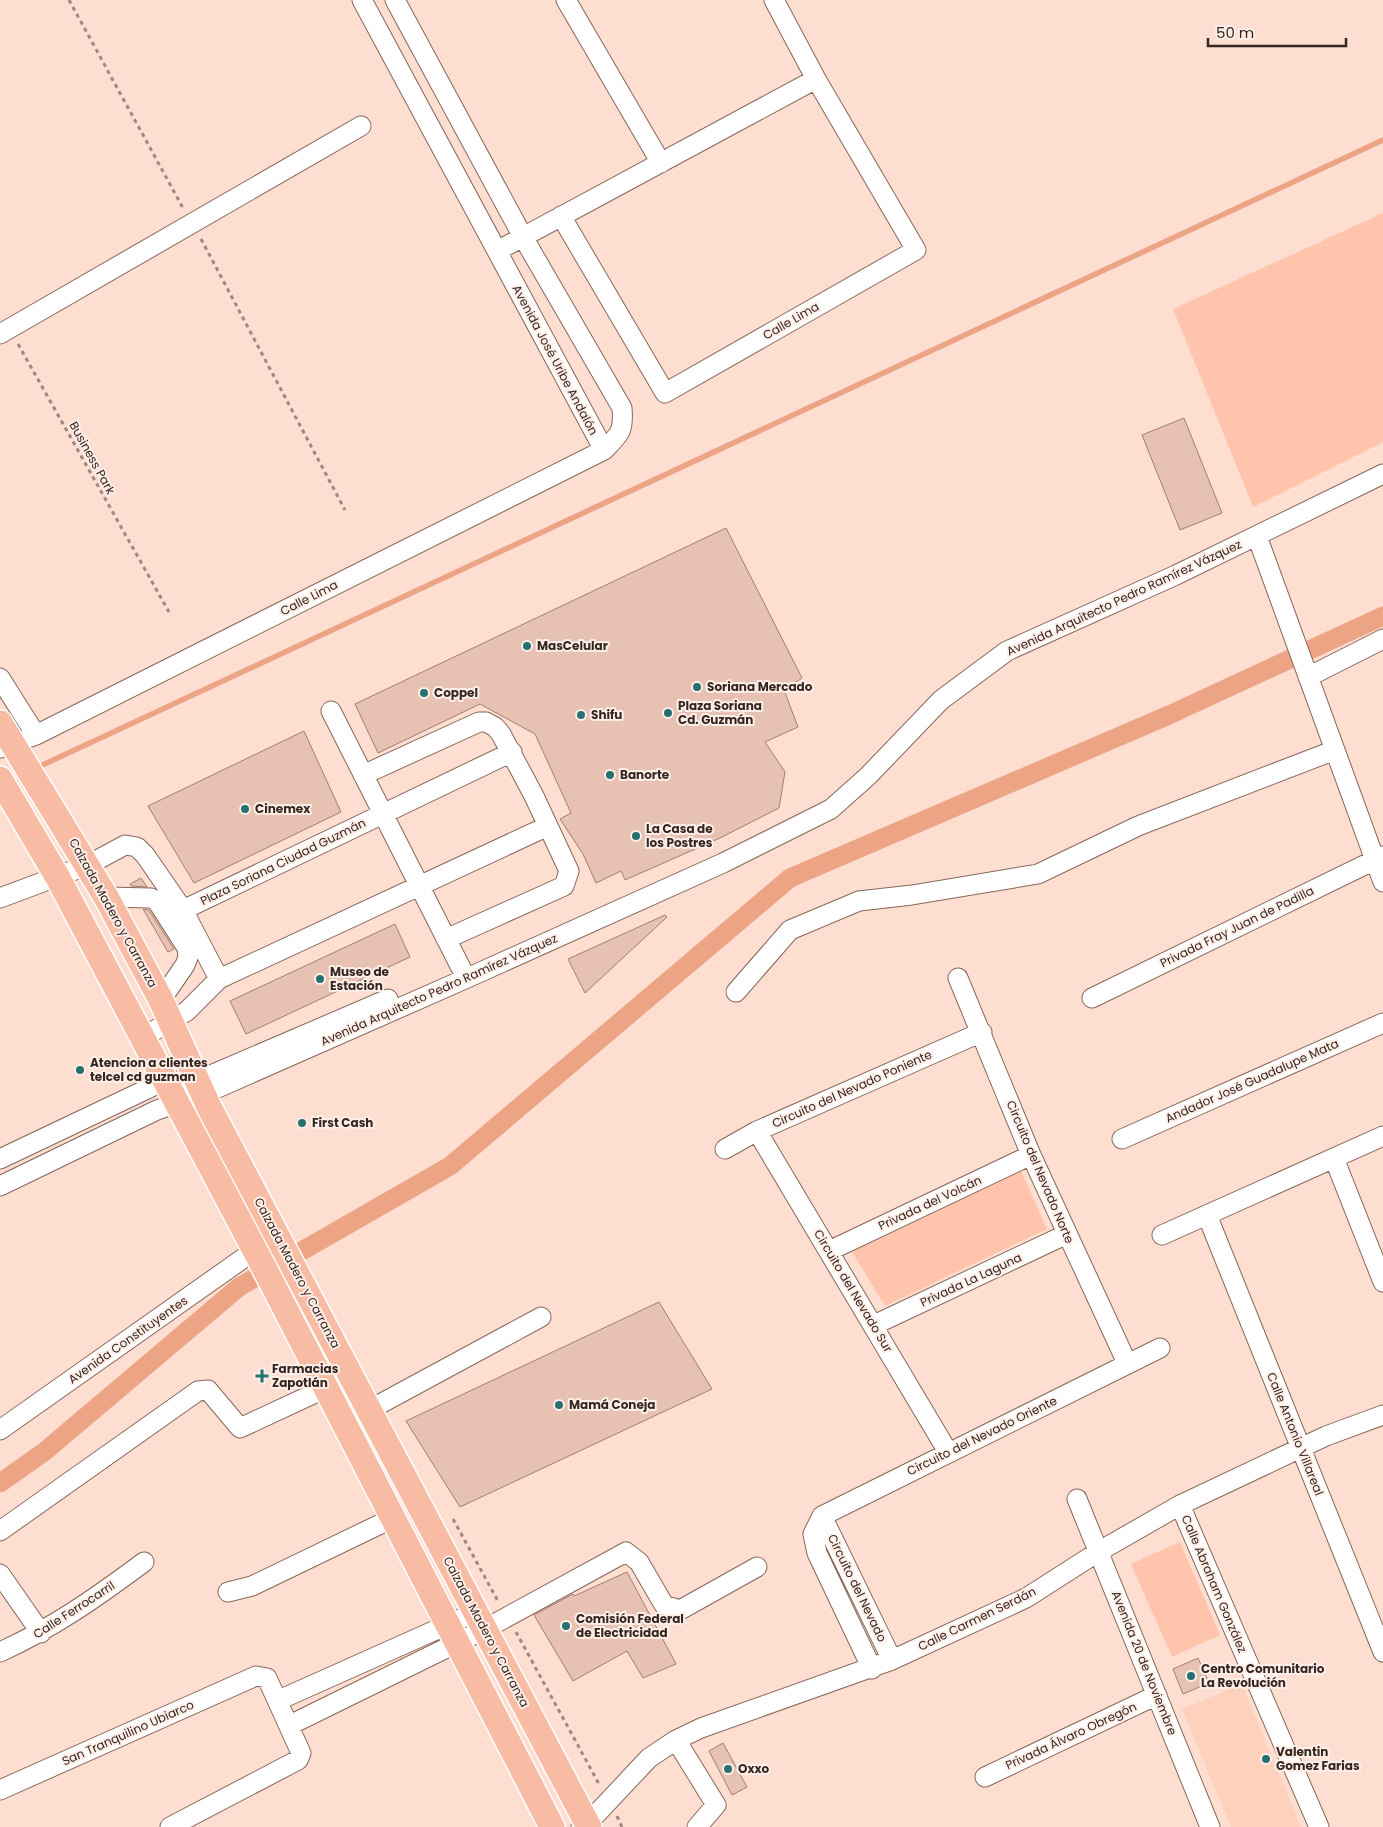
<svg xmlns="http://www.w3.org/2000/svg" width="1383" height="1827" font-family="Poppins,sans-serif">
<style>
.built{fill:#fed1bd}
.green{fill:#ffc4ab}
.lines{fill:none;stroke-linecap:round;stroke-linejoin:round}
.stream{stroke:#eca485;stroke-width:5.5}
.canal{stroke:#eca485;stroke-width:19}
.building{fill:#e7c2b2;stroke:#a17e70}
.minor-casing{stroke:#886759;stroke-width:21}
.major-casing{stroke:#fff;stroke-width:28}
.path{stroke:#a0887f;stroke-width:3;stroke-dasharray:4 4;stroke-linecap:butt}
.minor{stroke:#fff;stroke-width:19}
.major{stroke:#f7bca3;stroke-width:25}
.poi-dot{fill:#267170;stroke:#ffefe8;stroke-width:2}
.labels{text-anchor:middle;stroke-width:4;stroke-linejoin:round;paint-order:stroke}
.street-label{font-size:12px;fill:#342620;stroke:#ffefe8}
.poi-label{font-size:12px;font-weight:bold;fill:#342620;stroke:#ffefe8;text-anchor:start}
</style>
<rect width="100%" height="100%" fill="#fdded1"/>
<!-- built -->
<path class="built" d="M1242 1684 1301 1827H1231L1182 1709Z"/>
<!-- green -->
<path class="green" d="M1383 213V442L1253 507 1173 309Z
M1021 1171 1047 1229 885 1306 852 1252Z
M1180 1542 1220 1635 1172 1657 1131 1564Z"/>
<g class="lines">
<!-- stream -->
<path class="stream" d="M34 769 1383 140"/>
<!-- canal -->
<path class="canal" d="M0 1483 44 1452 239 1287 450 1166 790 878 1169 715 1383 616"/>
</g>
<!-- building -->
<path class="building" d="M1184 418 1222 513 1180 530 1142 435Z
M726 528 802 678 784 690 798 727 765 742 785 772 779 808 720 838 625 880 621 871 596 883 583 854 560 819 571 813 535 734 480 704 378 753 355 704Z
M304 731 341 812 194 883 148 806Z
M141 878 147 887 131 886 130 884Z
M143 909 149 910 174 949 168 952Z
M665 915 667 917 585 993 568 959Z
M395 924 410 957 246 1034 230 1001Z
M659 1302 712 1389 460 1507 406 1421Z
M627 1572 676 1664 643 1678 627 1651 573 1681 534 1615 573 1594 574 1596Z
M1198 1658 1209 1683 1183 1694 1173 1669Z
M723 1743 747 1787 732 1795 709 1751Z"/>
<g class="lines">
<!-- minor casing -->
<g class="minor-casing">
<path id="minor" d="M362 0 604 450
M566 0 661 163
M561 216 665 393 916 250 816 79 774 0
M497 251 816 79
M0 334 361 126
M1257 536 1383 882
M1308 677 1383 639
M0 678 36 735
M331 711 461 968
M0 748 36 735 604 450C620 434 624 431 622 408L523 237 395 0
M363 775 479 722H486L495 727 501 734 534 796 569 871 564 886 446 939
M106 897 151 898 157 901 187 948 188 957 185 965 161 1000
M0 898 88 865 125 845 137 847 145 855 183 910 219 979
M183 910 512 752
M958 978 1031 1155 1127 1363
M736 992 790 930 859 901 912 895 1038 874 1138 826 1335 750
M1092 998 1383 856
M142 1038 187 1011 219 979 548 826
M757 1131 948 1452
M1122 1139 1383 1023
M725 1149 757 1131 982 1032
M1334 1158 1383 1282
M0 1159 164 1081H197L388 999
M0 1186 157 1110 204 1094 465 979 723 863 831 809 868 776 941 700 1007 651 1176 575 1383 474
M1207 1215 1383 1652
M1162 1235 1383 1136
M829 1251 1031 1155
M874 1325 1067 1234
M369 1410 541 1317
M0 1430 255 1250
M1077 1499 1210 1827
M1180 1505 1319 1827
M822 1516 892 1660
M0 1531 198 1391 208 1390 240 1428 326 1388
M0 1574 41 1633
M228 1592 252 1586 393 1518
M0 1652C53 1628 97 1597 144 1562
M872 1669 817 1553 813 1534 822 1516 1160 1348
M279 1700 476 1612
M290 1725 485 1629 626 1552 639 1562 664 1605 680 1610 757 1567
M676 1740 716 1805 697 1827
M985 1777 1157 1695
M0 1790 256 1676 267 1678 301 1753 298 1760 170 1827
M581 1827 588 1823 649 1758 676 1740 701 1728 892 1660 1026 1598 1098 1552 1180 1505 1326 1436 1383 1415"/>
</g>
<!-- major casing -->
<g class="major-casing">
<path id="major" d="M0 723 106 897 161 1000 209 1107 589 1827
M0 779 58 878 259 1258 552 1827"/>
</g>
<!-- path -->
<path class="path" d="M69 0 183 208
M201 239 345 510
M18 344 169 612
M453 1519 499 1603
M516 1632 599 1784
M617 1816 622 1827"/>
<!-- minor -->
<use href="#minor" class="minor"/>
<!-- major -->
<use href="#major" class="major"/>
</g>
<!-- markers -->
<g class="poi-dot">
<circle cx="527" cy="646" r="5"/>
<circle cx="697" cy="687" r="5"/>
<circle cx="424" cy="693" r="5"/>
<circle cx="668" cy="713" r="5"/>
<circle cx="581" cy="715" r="5"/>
<circle cx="610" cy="775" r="5"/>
<circle cx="245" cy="809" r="5"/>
<circle cx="636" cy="836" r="5"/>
<circle cx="320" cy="979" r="5"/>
<circle cx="80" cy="1070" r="5"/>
<circle cx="302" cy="1123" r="5"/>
<path d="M259.5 1368.5h5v5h5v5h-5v5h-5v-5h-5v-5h5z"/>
<circle cx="559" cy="1405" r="5"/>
<circle cx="566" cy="1626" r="5"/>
<circle cx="1191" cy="1676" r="5"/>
<circle cx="1266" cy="1759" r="5"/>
<circle cx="728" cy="1769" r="5"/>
</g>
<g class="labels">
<!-- street labels -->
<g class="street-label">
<text transform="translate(791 321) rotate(-30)" y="4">Calle Lima</text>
<text transform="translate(555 360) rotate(62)" y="4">Avenida José Uribe Andalón</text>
<text transform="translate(92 458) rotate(61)" y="4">Business Park</text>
<text transform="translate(309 598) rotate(-27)" y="4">Calle Lima</text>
<text transform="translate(1124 598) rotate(-25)" y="4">Avenida Arquitecto Pedro Ramírez Vázquez</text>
<text transform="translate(283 862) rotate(-26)" y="4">Plaza Soriana Ciudad Guzmán</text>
<text transform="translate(113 913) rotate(61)" y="4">Calzada Madero y Carranza</text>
<text transform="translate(1237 927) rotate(-26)" y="4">Privada Fray Juan de Padilla</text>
<text transform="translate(439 990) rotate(-24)" y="4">Avenida Arquitecto Pedro Ramírez Vázquez</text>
<text transform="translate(1252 1081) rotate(-24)" y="4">Andador José Guadalupe Mata</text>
<text transform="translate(852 1089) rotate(-24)" y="4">Circuito del Nevado Poniente</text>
<text transform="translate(1040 1172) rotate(67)" y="4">Circuito del Nevado Norte</text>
<text transform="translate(930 1203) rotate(-25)" y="4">Privada del Volcán</text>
<text transform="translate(297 1273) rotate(62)" y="4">Calzada Madero y Carranza</text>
<text transform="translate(971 1280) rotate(-25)" y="4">Privada La Laguna</text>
<text transform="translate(853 1291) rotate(59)" y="4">Circuito del Nevado Sur</text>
<text transform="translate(128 1340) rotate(-35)" y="4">Avenida Constituyentes</text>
<text transform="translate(1295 1434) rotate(68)" y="4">Calle Antonio Villareal</text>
<text transform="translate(982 1436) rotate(-26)" y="4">Circuito del Nevado Oriente</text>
<text transform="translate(1214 1584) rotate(67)" y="4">Calle Abraham González</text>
<text transform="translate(857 1588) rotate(64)" y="4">Circuito del Nevado</text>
<text transform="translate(74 1610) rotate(-33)" y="4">Calle Ferrocarril</text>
<text transform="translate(977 1619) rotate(-26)" y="4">Calle Carmen Serdán</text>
<text transform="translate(486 1632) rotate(62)" y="4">Calzada Madero y Carranza</text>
<text transform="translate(1144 1663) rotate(68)" y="4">Avenida 20 de Noviembre</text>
<text transform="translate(128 1733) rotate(-24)" y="4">San Tranquilino Ubiarco</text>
<text transform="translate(1071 1736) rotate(-25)" y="4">Privada Álvaro Obregón</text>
</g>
<!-- poi labels -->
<g class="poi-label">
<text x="537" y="650">MasCelular</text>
<text x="707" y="691">Soriana Mercado</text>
<text x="434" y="697">Coppel</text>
<text x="678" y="710">Plaza Soriana<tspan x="678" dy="14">Cd. Guzmán</tspan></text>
<text x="591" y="719">Shifu</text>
<text x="620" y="779">Banorte</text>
<text x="255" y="813">Cinemex</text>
<text x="646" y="833">La Casa de<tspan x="646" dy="14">los Postres</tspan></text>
<text x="330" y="976">Museo de<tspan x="330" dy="14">Estación</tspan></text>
<text x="90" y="1067">Atencion a clientes<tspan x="90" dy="14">telcel cd guzman</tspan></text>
<text x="312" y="1127">First Cash</text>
<text x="272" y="1373">Farmacias<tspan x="272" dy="14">Zapotlán</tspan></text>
<text x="569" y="1409">Mamá Coneja</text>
<text x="576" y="1623">Comisión Federal<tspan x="576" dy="14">de Electricidad</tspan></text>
<text x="1201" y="1673">Centro Comunitario<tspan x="1201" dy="14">La Revolución</tspan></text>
<text x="1276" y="1756">Valentin<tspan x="1276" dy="14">Gomez Farias</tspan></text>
<text x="738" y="1773">Oxxo</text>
</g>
</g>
<!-- scale -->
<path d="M1208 38v8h138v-8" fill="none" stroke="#342620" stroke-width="2.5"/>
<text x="1216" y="38" font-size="15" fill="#342620" stroke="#ffefe8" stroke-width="4" paint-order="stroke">50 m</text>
</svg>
